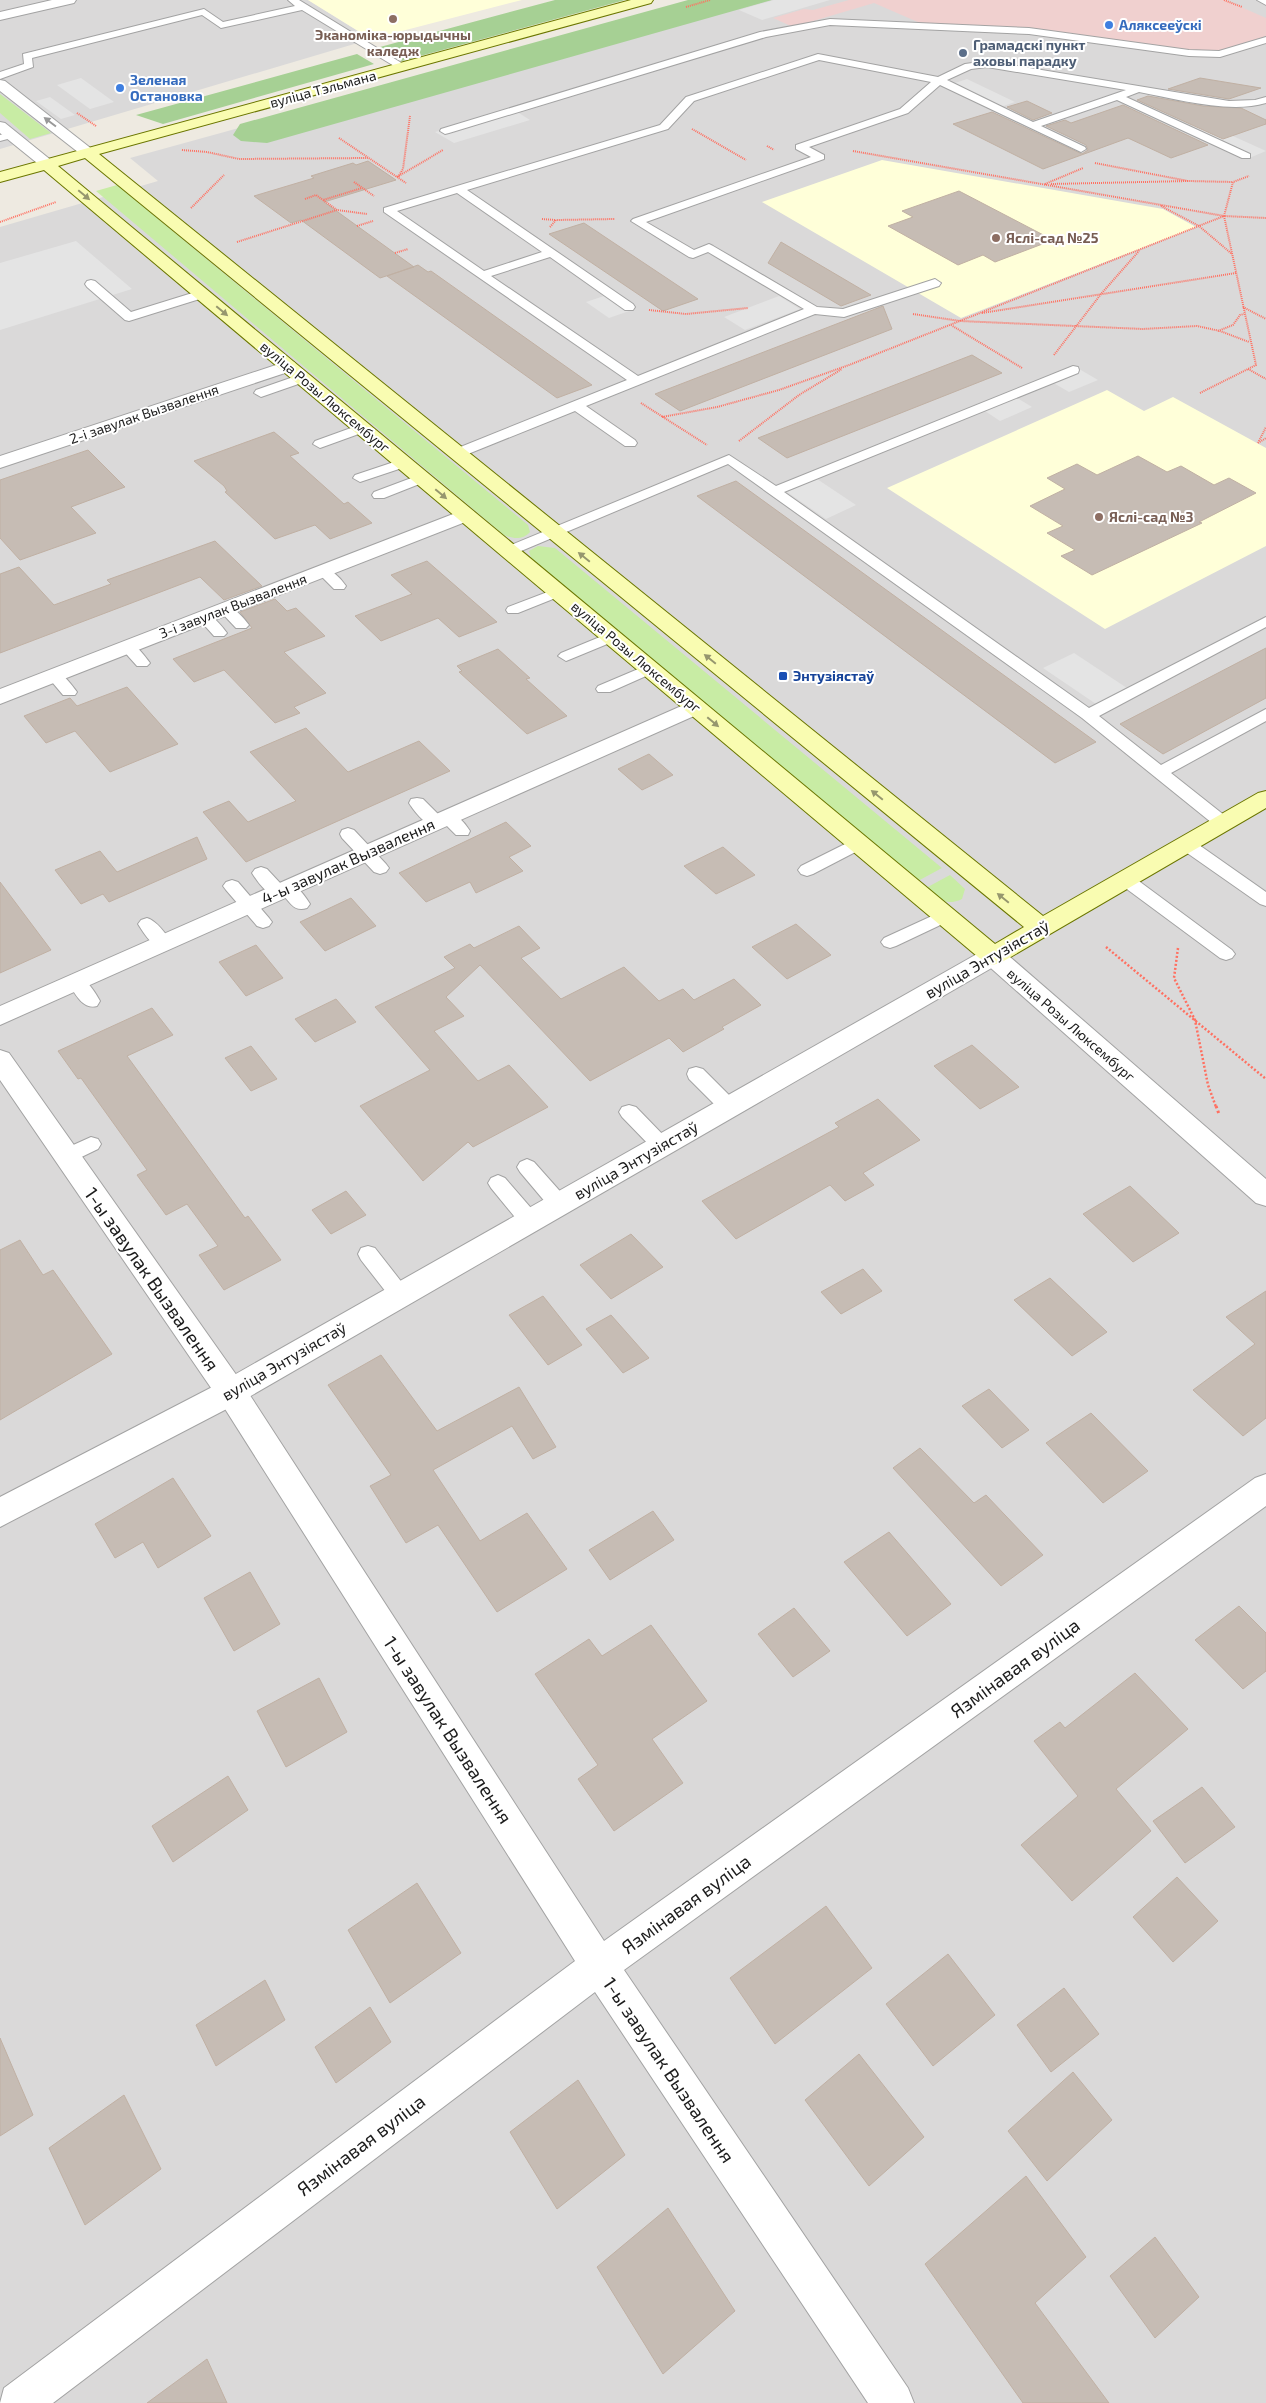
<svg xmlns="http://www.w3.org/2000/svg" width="1266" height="2403" font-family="'Exo 2',sans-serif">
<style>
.residential{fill:#dad9d9}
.commercial{fill:#f0d0cf}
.education{fill:#ffffd9}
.grass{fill:#c8eca4}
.forest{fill:#a6d094}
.parking{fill:#e4e4e4}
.building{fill:#c6bcb4;stroke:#c0b0a3}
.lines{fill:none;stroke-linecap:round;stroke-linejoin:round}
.service-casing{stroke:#a3a3a3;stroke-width:2}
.minor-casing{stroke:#a3a3a3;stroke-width:2}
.tertiary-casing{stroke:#a3a3a3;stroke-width:2}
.secondary-casing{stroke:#6b7600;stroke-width:2}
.path-far2{stroke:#ff7061;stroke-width:2;stroke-dasharray:1 1;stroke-linecap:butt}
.path-far1{stroke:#ff7061;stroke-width:2.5;stroke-dasharray:2 2;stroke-linecap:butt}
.path{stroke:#ff7061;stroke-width:3;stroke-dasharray:2.5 2.5;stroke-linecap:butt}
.service{fill:#fff;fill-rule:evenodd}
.minor{fill:#fff;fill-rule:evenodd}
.tertiary{fill:#fff;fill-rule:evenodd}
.secondary{fill:#f9fcb1;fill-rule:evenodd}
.oneway{fill:#999}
.oneway2{fill:#96976e}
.education-dot{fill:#8d6e63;stroke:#fff;stroke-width:2}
.shop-dot{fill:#3f7fe0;stroke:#fff;stroke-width:2}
.service-dot{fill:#5c6f8a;stroke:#fff;stroke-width:2}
.transit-dot{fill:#1a4fb4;stroke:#fff;stroke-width:2}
.labels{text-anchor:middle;stroke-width:4;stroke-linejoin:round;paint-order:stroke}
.far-shop-label{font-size:14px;font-weight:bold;fill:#366cbe;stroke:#fff;text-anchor:start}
.far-education-label{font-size:14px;font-weight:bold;fill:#785e54;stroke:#fff;text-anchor:start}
.far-service-label{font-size:14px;font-weight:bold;fill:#4e5e75;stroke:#fff;text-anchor:start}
.far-street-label{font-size:14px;fill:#1c1c1c;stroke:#fff}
.far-transit-label{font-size:14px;font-weight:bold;fill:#164399;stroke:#fff;text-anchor:start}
.street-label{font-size:16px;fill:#1c1c1c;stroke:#fff}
.near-street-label{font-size:19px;fill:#1c1c1c;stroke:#fff}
</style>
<rect width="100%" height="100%" fill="#eeeae1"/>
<!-- residential -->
<path class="residential" d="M0 0H308L371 39 0 149Z
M703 0H1266V2403H0V227L158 181 130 158Z"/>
<!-- commercial -->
<path class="commercial" d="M849 0H1225L1266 18V36L1215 52 1190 51 991 27 920 23 874 3 793 27 773 18 804 9 813 10Z"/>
<!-- education -->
<path class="education" d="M308 0H522L371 39Z
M882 160 1163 209 1196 227 961 318 762 202Z
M1107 390 1144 411 1173 397 1266 448V546L1105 629 887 488Z"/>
<!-- grass -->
<path class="grass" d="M0 94 51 133 30 139 0 113Z
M117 185 528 525 530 532C523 540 513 539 504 535L96 191Z
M538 546 555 548 942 868 916 882 531 558 529 551Z
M950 875 965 889 962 899C946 907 937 898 924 889Z"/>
<!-- forest -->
<path class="forest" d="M555 0H625L402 61 380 47Z
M688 0H772L267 143 241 141 233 135 240 124Z
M357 54 374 64 163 124 136 115Z"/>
<!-- parking -->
<path class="parking" d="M774 0H830L762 20 739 10Z
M81 78 114 102 90 109 57 85Z
M967 79 1015 102 995 109 946 86Z
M50 97 75 115 61 119 36 101Z
M511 108 530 120 454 143 435 132Z
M1202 122 1266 151 1247 159 1182 129Z
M76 241 132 289 0 330V263Z
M613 293 635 309 609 318 586 302Z
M779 296 800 309 745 330 724 317Z
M1074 366 1098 380 1069 392 1045 378Z
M1014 396 1032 407 1000 421 982 409Z
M817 479 856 505 826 519 787 492Z
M1074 653 1127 688 1096 704 1043 668Z"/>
<!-- building -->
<path class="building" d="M1200 78 1261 88 1229 99 1168 89Z
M1148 96 1203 106 1241 108 1266 120V124L1223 139 1137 100Z
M1027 101 1052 113 1033 120 1007 107Z
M1123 105 1208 145 1171 158 1128 138 1043 169 953 124 992 112 1082 154 1088 150 1086 145 1046 126 1065 120 1071 123Z
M368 161 396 180 324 202 414 267 380 278 301 220 291 223 254 196 314 178 311 176 353 163 356 165Z
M959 191 1053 240 995 262 983 255 958 265 888 226 913 217 902 211Z
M584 223 698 299 663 311 549 234Z
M781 242 871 295 841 306 768 263Z
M418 265 428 272 431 271 592 385 557 398 387 276Z
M883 306 892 329 680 411 655 394Z
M972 355 1002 373 787 458 758 438Z
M274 432 299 453 290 456 344 504 348 502 372 523 330 539 315 525 275 539 225 492 227 491 224 486 194 461Z
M88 450 125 487 71 507 96 533 20 560 0 538V480Z
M1138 456 1167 472 1181 466 1214 485 1229 478 1256 493 1199 522 1202 523 1092 575 1061 556 1075 550 1047 533 1063 526 1030 506 1065 489 1047 478 1077 464 1097 475Z
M736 481 805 531 1096 742 1055 763 697 496Z
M215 541 262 586 224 600 200 577 0 653V574L19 567 54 605 111 584 107 580Z
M427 561 497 622 459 637 438 618 381 641 355 616 412 594 391 575Z
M275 599 287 611 296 608 325 636 284 652 326 693 294 707 300 713 275 723 224 670 194 682 173 659 252 628 240 612Z
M1266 648V698L1163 754 1120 724Z
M498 649 530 678 526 679 567 716 527 734 459 672 462 671 457 666Z
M127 687 178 744 110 772 75 731 46 743 24 716 70 698 77 706Z
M306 728 348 772 419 741 450 771 246 862 203 812 229 801 248 822 296 801 250 752Z
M649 754 673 775 642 790 618 769Z
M506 822 531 846 509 857 523 871 476 893 470 882 426 902 399 873Z
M197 837 207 859 109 902 103 894 81 904 55 870 100 851 117 872Z
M723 847 755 875 716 894 684 866Z
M0 882 51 950 0 973Z
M351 898 376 926 325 951 300 922Z
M796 924 831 955 787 979 752 947Z
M519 926 540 948 521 958 561 999 624 967 659 1001 683 989 694 1000 734 979 761 1005 722 1027 724 1029 683 1052 669 1038 590 1081 480 965 446 997 464 1016 434 1031 478 1081 509 1065 548 1107 473 1147 468 1142 423 1181 360 1106 430 1070 375 1007 455 968 444 957 470 944 474 948Z
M256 945 283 978 246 996 219 962Z
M336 999 356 1022 315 1042 295 1019Z
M152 1008 173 1035 127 1056 245 1218 248 1216 281 1260 224 1290 199 1255 218 1246 187 1204 166 1215 137 1175 147 1170 81 1078 78 1079 58 1051Z
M972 1045 1019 1087 980 1109 934 1066Z
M251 1046 277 1079 251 1091 225 1058Z
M878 1099 920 1140 863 1173 874 1185 845 1201 830 1185 736 1239 702 1201 839 1127 835 1123Z
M1130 1186 1179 1233 1133 1262 1083 1214Z
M346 1191 366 1215 331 1234 312 1210Z
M631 1234 663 1267 611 1299 580 1265Z
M20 1240 43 1275 53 1270 112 1354 0 1420V1250Z
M863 1269 882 1291 841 1314 821 1292Z
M1050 1278 1107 1332 1072 1356 1014 1300Z
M1266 1291V1418L1243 1436 1193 1390 1255 1344 1226 1317Z
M543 1296 582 1345 548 1365 509 1315Z
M611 1315 649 1358 623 1373 586 1329Z
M381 1355 437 1431 519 1387 556 1447 533 1459 512 1426 433 1470 480 1541 527 1513 567 1569 497 1612 438 1525 406 1543 370 1486 391 1475 328 1385Z
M989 1389 1029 1430 1002 1448 962 1406Z
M1091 1413 1148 1471 1103 1503 1046 1443Z
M920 1448 974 1503 986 1495 1043 1555 1001 1586 893 1468Z
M173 1478 211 1536 158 1568 143 1542 115 1558 95 1524Z
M653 1511 674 1540 610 1580 589 1550Z
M889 1532 951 1604 907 1636 844 1562Z
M250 1572 280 1624 234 1651 204 1598Z
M1239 1606 1266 1633V1671L1243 1689 1195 1640Z
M794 1608 830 1651 793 1677 758 1634Z
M651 1625 707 1701 652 1739 683 1783 614 1831 578 1779 598 1765 535 1674 589 1639 602 1656Z
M1135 1673 1188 1729 1116 1789 1151 1831 1072 1901 1021 1845 1078 1796 1034 1741 1060 1722 1065 1728Z
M319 1678 347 1732 286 1767 257 1711Z
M228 1776 248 1810 173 1862 152 1826Z
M1202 1787 1235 1827 1185 1863 1153 1821Z
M1177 1877 1218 1921 1173 1962 1133 1917Z
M417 1883 461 1953 390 2003 348 1930Z
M826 1906 872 1968 775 2044 730 1978Z
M948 1954 995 2015 933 2066 886 2004Z
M265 1980 285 2020 216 2066 196 2025Z
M1064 1988 1099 2034 1051 2072 1017 2025Z
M370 2007 391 2042 336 2083 315 2047Z
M0 2038 33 2115 0 2136Z
M859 2054 924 2137 869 2186 805 2100Z
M1073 2072 1112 2120 1047 2181 1008 2131Z
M578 2080 625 2155 557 2209 510 2132Z
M124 2095 161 2169 85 2225 49 2148Z
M1026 2176 1086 2257 1035 2303 1109 2403H1023L925 2264Z
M668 2208 735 2311 663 2374 597 2267Z
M1155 2237 1199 2297 1155 2338 1110 2276Z
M207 2359 227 2403H147Z"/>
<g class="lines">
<!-- service casing -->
<g class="service-casing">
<path id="service" d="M288 0H299L408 67 403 70 399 69 302 10 221 28 202 15 32 58 33 67 0 79V72L24 64 23 54 204 9 223 22 295 6Z
M830 19 1029 28 1189 50 1219 51 1266 37V43L1220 57 1189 56 1029 34 830 25 766 37 449 133 445 134 440 131 441 129 760 32Z
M818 54 938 77 965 64 987 61 1229 101 1255 100 1266 97V103C1229 114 1177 99 1139 92L1126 97 1250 154V158H1242L1117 100 1041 126 1085 147 1086 149 1081 152 940 85 908 113 809 147 824 155V159L646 222 694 250 709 244 713 246 817 307 843 309 935 279 941 283 939 286 844 317 815 314 586 406 635 440 637 443 635 446H625L575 411 463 456H453L451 453 453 450 627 380 384 212V208L660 125 686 97ZM819 60 931 82 900 109 796 145V149L811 157 633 219 631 221 689 257 693 258 708 252 804 309 638 376 491 276 550 257 625 310H633L635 307 633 304 467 190 668 129 694 101ZM987 67 1126 90 1033 122 947 80 971 69ZM457 193 542 252 484 271 397 211Z
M11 132 15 133V137L0 141V135Z
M91 280 95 281 131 312 202 290 208 294 206 297 129 321 125 320 87 287 85 284 87 281Z
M1073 366 1078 367 1079 370 1078 373 784 492 1089 708 1266 617V627L1099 716 1161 765 1266 709V721L1171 773 1229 819 1231 823 1229 827H1217L1082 718 728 464 514 554H504L502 551 504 548 729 455 776 486Z
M302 374 307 375 308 378 307 381 261 397 254 393 256 390Z
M362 424 367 425 369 428 367 431 320 448 313 444 315 441Z
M403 459 410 463 408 466 360 482 353 478 355 475Z
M422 474 427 475 429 478 427 481 384 498H374L372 495 374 492Z
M323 567C332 569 341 579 346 586L344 589H334L316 571Z
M558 588 563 589 565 592 563 595 518 613H508L506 610 508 607Z
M225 605C234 607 243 617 249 625L246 628H236L218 609 220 606Z
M204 613C213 615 221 625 227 633L224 636H214L197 617 199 614Z
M612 632 620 637 617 640 571 659 566 661 558 656 561 653Z
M128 642C137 645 144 655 150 663L147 666H137L120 647Z
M650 664 658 669 655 672 610 692H598L596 689 598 686Z
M55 671C64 674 71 684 77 692L75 695H63L47 676Z
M417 798 423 799 440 816 448 812C457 814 465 823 470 831L468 835H456L444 823 442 826C429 830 416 814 409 803L411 799Z
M348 828 354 830 386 864 389 868 386 872 380 874 374 872 342 838 340 834 342 830Z
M859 837 865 839 867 843 865 847 813 874 807 876 801 874 798 870 801 866Z
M1186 838 1192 840 1266 892V906L1260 904 1180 848 1178 844 1180 840Z
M261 867 267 869 281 884C294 880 303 893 310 904L307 908C295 912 291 904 284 896 270 900 259 884 252 873L255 869Z
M1126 874 1132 876 1232 950 1235 954 1232 958 1226 960 1220 958 1120 884 1117 880 1120 876Z
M232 880 238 882 269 918 272 922 269 926 263 928 257 926 226 890 223 886 226 882Z
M945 910 951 912 954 916 951 920 896 946 890 948 884 946 881 942 884 938Z
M147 918C157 921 166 934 172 943L169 947C155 952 145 935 138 924L141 920Z
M77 976C87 979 95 992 100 1001L97 1006C83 1010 75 994 68 982L71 977Z
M696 1067 703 1069 736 1102 739 1107 736 1112 729 1114 722 1112 689 1079 687 1074 689 1069Z
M629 1105 636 1107 669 1141 672 1146 669 1151 662 1154 655 1151 622 1117 619 1112 622 1107Z
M91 1137 98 1139 101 1144 98 1149 67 1164 60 1161 57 1156 60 1151Z
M527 1159 534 1162 566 1198 569 1204 566 1210 559 1212 552 1210 520 1172 517 1167 520 1162Z
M498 1175 505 1178 537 1215 540 1221 537 1227 530 1229 523 1227 491 1188 488 1183 491 1178Z
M368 1246 375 1248 407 1289 410 1295 407 1301 400 1304 393 1301 361 1260 358 1254 361 1248Z"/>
</g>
<!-- minor casing -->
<g class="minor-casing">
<path id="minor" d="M52 0H76L74 3 0 20V12Z
M288 361 294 362 297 366 294 370 0 468V456Z
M466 509 473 511 476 515 473 519 0 704V689Z
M695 700 703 702 706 707 703 712 0 1025V1006Z
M993 947 1002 950 1266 1179V1206L1256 1203 984 962 981 956 984 950Z
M0 1050 9 1053 242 1383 604 1941 1255 1478 1266 1474V1506L624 1970 908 2388 914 2403H868L595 1992 53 2403H0L4 2388 575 1961 220 1401 0 1080Z"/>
</g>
<!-- tertiary casing -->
<g class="tertiary-casing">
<path id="tertiary" d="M1257 0H1266V5Z
M0 80 5 81 93 150 96 153 93 156H83L0 91Z
M0 122 5 123 52 161 55 164 52 167H42L0 133Z
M993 947 1002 950 1005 956 1002 962 242 1401 0 1527V1497L220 1383 984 950Z"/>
</g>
<!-- secondary casing -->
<g class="secondary-casing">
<path id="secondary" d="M631 0H653L651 3 99 154 1043 916 1258 793 1266 791V808L1002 962 993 965 984 962 44 170 0 182V172ZM85 158 1024 927 995 944 58 166Z"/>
</g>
<!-- path-far2 -->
<path class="path-far2" d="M1224 0 1242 7
M686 7 710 0
M77 113 96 126
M692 129 746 160
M339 138 406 183
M767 146 774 150
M182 150 207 152 239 159 368 158
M853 151 1224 216 1266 218
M1095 163 1188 181 1233 182
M397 177 443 150
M398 177 403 169 410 116
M354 182 374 196
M1045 184 1083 168
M1051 184 1188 181
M305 199 316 195 323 200
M1161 206 1199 226 1232 254
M191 208 224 175
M337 210 323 200 362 188
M542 219 555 220
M0 222 56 202
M357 226 373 221
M550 227 556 220 615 219
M237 242 337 210 367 214
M395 253 408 249
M1243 307 1266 319
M649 310 686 314 748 308
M982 313 1236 273
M913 314 960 321 1143 329 1197 326 1220 331 1249 342
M951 325 1022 368
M1218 331 1233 325 1240 315 1244 314
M1054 355 1101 294 1139 251
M1248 369 1266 379
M1200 393 1256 365 1224 216
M641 403 707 445
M662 417 717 407 779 390 849 365 1224 216 1233 182 1249 176
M739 441 799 395 842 369
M1258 443 1266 427
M1258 443 1266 438"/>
<!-- path-far1 -->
<path class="path-far1" d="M1106 947 1266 1079
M1178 948 1174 978 1195 1020 1208 1085 1216 1107"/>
<!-- path -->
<path class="path" d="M1216 1106 1219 1114"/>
<!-- service -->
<use href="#service" class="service"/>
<!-- minor -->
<use href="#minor" class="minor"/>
<!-- tertiary -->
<use href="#tertiary" class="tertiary"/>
<!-- secondary -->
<use href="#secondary" class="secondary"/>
</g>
<!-- one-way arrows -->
<defs><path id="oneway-solid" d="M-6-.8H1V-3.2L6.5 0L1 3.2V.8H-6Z" transform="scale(1.25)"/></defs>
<use class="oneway" href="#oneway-solid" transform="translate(50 122) rotate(-143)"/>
<g class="oneway2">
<use href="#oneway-solid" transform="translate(84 195) rotate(40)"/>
<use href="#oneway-solid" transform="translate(222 311) rotate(40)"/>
<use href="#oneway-solid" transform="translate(441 494) rotate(40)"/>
<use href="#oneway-solid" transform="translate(584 557) rotate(-141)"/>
<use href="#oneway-solid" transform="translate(710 659) rotate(-141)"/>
<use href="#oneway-solid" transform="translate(713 722) rotate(40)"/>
<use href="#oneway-solid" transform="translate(877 795) rotate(-141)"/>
<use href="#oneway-solid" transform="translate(1003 898) rotate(-141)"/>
</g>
<!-- markers -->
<g class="education-dot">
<circle cx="393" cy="19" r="5"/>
<circle cx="996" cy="238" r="5"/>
<circle cx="1099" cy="517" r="5"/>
</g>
<g class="shop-dot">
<circle cx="1109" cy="25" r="5"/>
<circle cx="120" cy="88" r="5"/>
</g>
<circle class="service-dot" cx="963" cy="53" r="5"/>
<rect class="transit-dot" x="778" y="671" width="10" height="10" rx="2.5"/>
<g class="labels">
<!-- far-shop labels -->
<g class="far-shop-label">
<text x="1119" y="30">Аляксееўскі</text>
<text x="130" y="85">Зеленая<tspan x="130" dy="16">Остановка</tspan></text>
</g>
<!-- far-education labels -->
<g class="far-education-label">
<text x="393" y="40" text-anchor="middle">Эканоміка-юрыдычны<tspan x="393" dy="16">каледж</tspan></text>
<text x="1006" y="243">Яслі-сад №25</text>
<text x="1109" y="522">Яслі-сад №3</text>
</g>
<!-- far-service labels -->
<g class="far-service-label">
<text x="973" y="50">Грамадскі пункт<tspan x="973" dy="16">аховы парадку</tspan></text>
</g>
<!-- far-street labels -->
<g class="far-street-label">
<text transform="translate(323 89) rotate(-15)" y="5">вуліца Тэльмана</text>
<text transform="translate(325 397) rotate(40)" y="5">вуліца Розы Люксембург</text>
<text transform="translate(144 414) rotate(-19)" y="5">2-і завулак Вызвалення</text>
<text transform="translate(233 606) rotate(-21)" y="5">3-і завулак Вызвалення</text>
<text transform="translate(636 657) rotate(40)" y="5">вуліца Розы Люксембург</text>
<text transform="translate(1071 1025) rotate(41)" y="5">вуліца Розы Люксембург</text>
</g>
<!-- far-transit labels -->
<g class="far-transit-label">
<text x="793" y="681">Энтузіястаў</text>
</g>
<!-- street labels -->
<g class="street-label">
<text transform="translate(348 861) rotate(-24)" y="6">4-ы завулак Вызвалення</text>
<text transform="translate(987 959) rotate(-30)" y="6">вуліца Энтузіястаў</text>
<text transform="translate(636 1160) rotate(-30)" y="6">вуліца Энтузіястаў</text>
<text transform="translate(284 1361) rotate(-30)" y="6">вуліца Энтузіястаў</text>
</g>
<!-- near-street labels -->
<g class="near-street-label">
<text transform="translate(152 1279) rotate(55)" y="7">1-ы завулак Вызвалення</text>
<text transform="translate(1015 1668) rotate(-36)" y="7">Язмінавая вуліца</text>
<text transform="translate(448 1730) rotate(57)" y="7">1-ы завулак Вызвалення</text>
<text transform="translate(686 1904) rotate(-36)" y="7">Язмінавая вуліца</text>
<text transform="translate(669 2070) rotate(56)" y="7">1-ы завулак Вызвалення</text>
<text transform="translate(361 2145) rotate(-37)" y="7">Язмінавая вуліца</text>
</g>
</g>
</svg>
